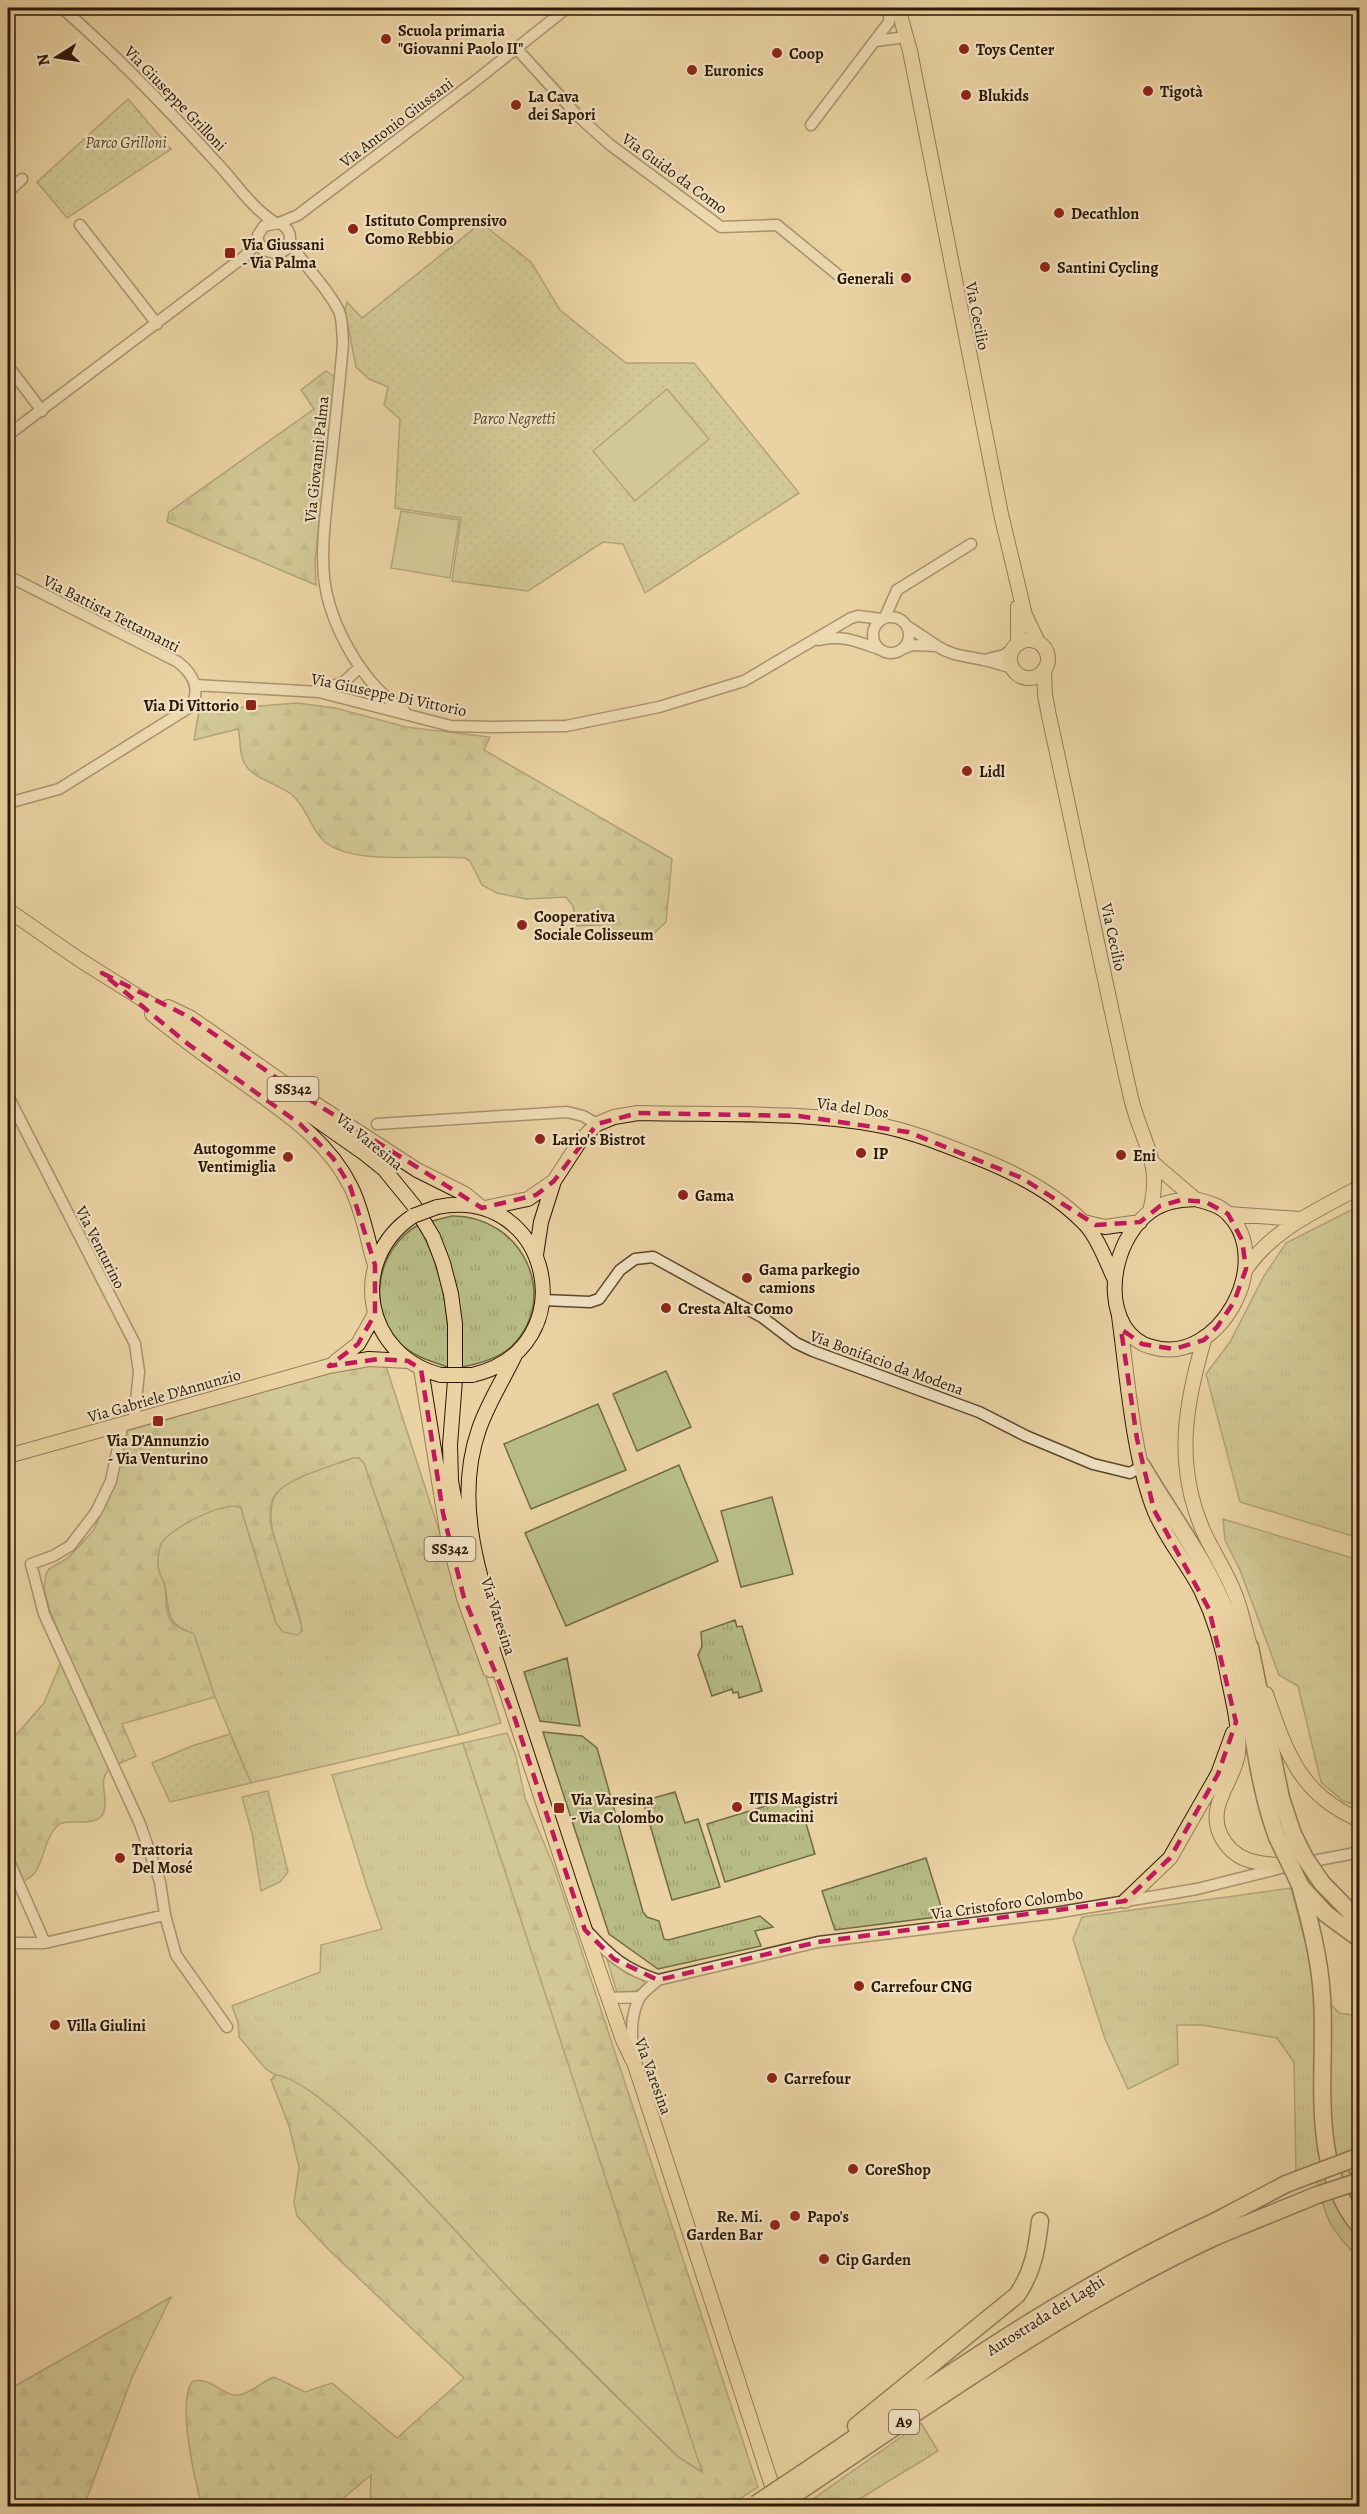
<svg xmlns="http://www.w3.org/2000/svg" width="1367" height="2514" font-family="Alegreya,serif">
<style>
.grass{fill:url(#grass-tufts);stroke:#726a45;stroke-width:1.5}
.forest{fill:url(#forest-firs);stroke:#726a45;stroke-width:1.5}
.park{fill:url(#park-dots);stroke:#726a45;stroke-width:1.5}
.pitch{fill:#b7bc85;stroke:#726a45;stroke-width:1.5}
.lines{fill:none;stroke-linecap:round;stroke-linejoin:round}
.minor-casing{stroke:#5c462c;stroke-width:13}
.major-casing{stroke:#2c1705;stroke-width:16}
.highway-casing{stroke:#2c1705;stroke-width:19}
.minor{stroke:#f1e2c3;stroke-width:10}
.major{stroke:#ead2a2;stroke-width:14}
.highway{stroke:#ead2a2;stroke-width:16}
.major-bridge-casing{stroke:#2c1705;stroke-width:16;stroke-linecap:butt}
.highway-bridge-casing{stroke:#2c1705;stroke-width:19;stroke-linecap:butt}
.major-bridge{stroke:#ead2a2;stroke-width:14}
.highway-bridge{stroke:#ead2a2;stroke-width:16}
.marked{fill:none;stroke:#c2185b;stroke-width:4.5;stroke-dasharray:12 8;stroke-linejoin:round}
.poi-dot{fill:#8f2418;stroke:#f1e2c3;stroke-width:2}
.labels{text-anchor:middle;stroke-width:4.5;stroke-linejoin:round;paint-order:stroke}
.shield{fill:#f1e2c3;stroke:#67543e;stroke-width:1.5}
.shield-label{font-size:15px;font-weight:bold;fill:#2c1705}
.poi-label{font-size:16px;font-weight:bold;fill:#2c1705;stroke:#f1e2c3;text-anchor:start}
.street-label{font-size:16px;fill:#2c1705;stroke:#f1e2c3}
.park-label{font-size:16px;font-style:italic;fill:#56492b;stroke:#f1e2c3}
</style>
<defs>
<pattern id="grass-tufts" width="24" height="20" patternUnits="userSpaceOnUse" patternTransform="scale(1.5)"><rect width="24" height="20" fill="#b7bc85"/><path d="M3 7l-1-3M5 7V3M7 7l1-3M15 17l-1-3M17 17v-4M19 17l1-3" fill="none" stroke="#9ea171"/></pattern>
<pattern id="forest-firs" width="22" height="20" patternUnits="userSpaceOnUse" patternTransform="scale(1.5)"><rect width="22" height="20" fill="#b7bc85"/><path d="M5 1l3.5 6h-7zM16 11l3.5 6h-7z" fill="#9ea171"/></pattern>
<pattern id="park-dots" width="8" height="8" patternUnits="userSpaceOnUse" patternTransform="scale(1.5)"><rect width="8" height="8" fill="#b7bc85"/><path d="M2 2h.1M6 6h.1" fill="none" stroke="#9ea171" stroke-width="1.8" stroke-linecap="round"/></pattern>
</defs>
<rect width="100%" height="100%" fill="#ead2a2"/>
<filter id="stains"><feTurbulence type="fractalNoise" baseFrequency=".00333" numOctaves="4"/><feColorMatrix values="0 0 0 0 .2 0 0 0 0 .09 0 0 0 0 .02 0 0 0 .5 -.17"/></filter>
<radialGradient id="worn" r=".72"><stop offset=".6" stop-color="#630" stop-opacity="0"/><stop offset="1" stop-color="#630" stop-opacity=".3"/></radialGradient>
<!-- grass -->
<path class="grass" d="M1359 1206V1538L1240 1502 1206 1374 1230 1342 1264 1276 1286 1243Z
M452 1216C520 1215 562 1295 512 1346 499 1359 479 1364 462 1367 463 1308 458 1274 432 1221Z
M418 1225C443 1269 451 1317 448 1367 430 1361 412 1356 399 1342 365 1307 378 1248 418 1225Z
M353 1458H359L364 1463 459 1735 251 1783 215 1697 194 1635C168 1623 169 1617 166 1592 165 1583 158 1574 158 1565 158 1559 159 1547 162 1542 176 1522 213 1508 237 1505L241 1508 276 1623 302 1631C300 1594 248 1513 283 1486 297 1475 335 1465 353 1458Z
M1223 1519 1359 1560V1806L1343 1801 1321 1782 1298 1686 1279 1675 1240 1570 1225 1540Z
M735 1620 737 1627 742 1626 762 1691 739 1698 738 1692 733 1693 732 1689 712 1696 698 1655 702 1646 701 1632Z
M567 1658 580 1726 540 1721 524 1672Z
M543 1732 582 1736 597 1748 643 1912 647 1917 659 1921 664 1939 668 1940 760 1916 773 1927 755 1931 761 1946 658 1969 609 1934Z
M463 1743 703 2473 678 2457 513 2293 391 2162 328 2106 290 2080 275 2075 265 2068 239 2037 238 2022 232 2006 320 1972 321 1945 382 1929 367 1887 332 1775Z
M675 1792 685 1823 698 1819 720 1887 672 1900 643 1801Z
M798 1796 815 1854 725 1882 707 1824Z
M926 1858 944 1916 835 1930 822 1891Z
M1291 1888 1306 1945 1314 1987 1339 2013 1359 2016V2258C1325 2225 1325 2214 1314 2169L1296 2174 1294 2062 1277 2038 1202 2025H1177L1178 2064 1128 2089 1105 2039 1073 1939 1082 1917Z
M607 1959 628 1974 652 1982 627 1996H618Z
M921 2423 938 2451 848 2506H803Z"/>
<!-- forest -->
<path class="forest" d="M326 371 336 378 315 561 316 585 167 522 169 512 314 409 301 390Z
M297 703 335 708 406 727 490 737 484 750 672 859 666 922 649 938H625L599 925 577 926 573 906 566 897 526 899 497 893 482 885 470 861 465 858C429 854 354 866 325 842 311 830 307 807 291 794 277 783 249 778 243 760 239 751 241 739 238 729L194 740 199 711Z
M377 1365 386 1366 501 1723 459 1735 364 1463 359 1458H352C333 1466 286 1478 275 1495 270 1503 270 1514 270 1523L301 1624 302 1631 297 1635 283 1632 276 1623 241 1508C226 1499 172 1528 162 1542 159 1547 158 1559 158 1565 158 1572 163 1580 165 1587 167 1597 164 1609 170 1619 175 1627 186 1631 194 1634L215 1697 122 1724 136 1756 114 1766 50 1611 44 1590 46 1574 49 1569 68 1558 93 1531 115 1484 126 1431 336 1371Z
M61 1662 111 1768C96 1779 109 1797 104 1812 96 1830 68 1816 57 1826 40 1843 46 1875 21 1882L8 1867V1744L44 1703Z
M507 1733 516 1756 525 1798 554 1867 758 2487 729 2506H370L371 2475 334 2506H202C195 2481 176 2401 193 2381 214 2377 222 2397 239 2395 250 2394 262 2381 274 2377L305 2392 332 2383 397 2438 464 2378 329 2250 297 2216 294 2203 299 2167 289 2126 271 2080 275 2075C324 2077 474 2253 514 2294 567 2349 623 2403 678 2457L702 2472 463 1743Z
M171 2297 133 2375 84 2506H8V2390Z"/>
<!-- park -->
<path class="park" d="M128 99 171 149 67 218 37 182Z
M481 223 531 262 560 310 626 363H694L799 493 645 593 623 544 603 542 528 591 452 581 461 518 395 508 400 419 384 405 388 387 369 379 356 367 345 310 347 302 362 318Z
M230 1734 251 1783 170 1802 152 1763 192 1746Z
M268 1791 288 1872 280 1882 261 1891 252 1833 242 1797Z"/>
<!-- pitch -->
<path class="pitch" d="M667 389 709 439 635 501 593 451Z
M401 511 459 520 450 578 391 568Z
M666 1371 691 1427 637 1451 613 1394Z
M598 1404 626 1470 531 1509 504 1444Z
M679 1465 718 1561 566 1626 525 1533Z
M772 1497 793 1574 741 1587 721 1511Z"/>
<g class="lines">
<!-- minor casing -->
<g class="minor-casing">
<path id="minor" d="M62 8C117 56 168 109 217 163 236 183 251 207 274 222
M876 41 906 37
M516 48 578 116 609 144 721 227 777 225 838 275
M811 125 889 22V8
M8 192 22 179
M279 223 298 215 474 82 567 8
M80 225 157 324
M290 242C304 267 326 285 339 311 343 321 342 334 343 344 339 390 334 435 329 481 326 513 321 545 324 577 329 624 363 686 404 710
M8 366 42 411
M8 435 245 256 258 241V235L264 226 279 223C290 228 293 238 287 249L278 254 263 250 258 241
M8 576 178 662C193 674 202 690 190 707L59 789 8 803
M873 635a18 18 0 1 1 36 0a18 18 0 1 1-36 0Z
M885 617 897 590 971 544
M819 640C840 634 859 642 879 649
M937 646C952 656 966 656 984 660 994 662 1004 666 1013 668
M902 649 912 645 937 646 907 626
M988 659 1004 655 1014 648
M195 685 319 692 451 726 492 727 566 726 659 707 744 681 851 618 858 616 882 619
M319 691 344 682 360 667
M8 1096 135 1344 139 1372 134 1420
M377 1124 567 1112 583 1116 597 1124
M543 1300 590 1302 599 1299 620 1270 635 1259 653 1257 762 1317 796 1343 813 1351 979 1412 1026 1436 1093 1464 1130 1473 1142 1466
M8 1859 45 1943 165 1915 160 1882 140 1824 44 1614 31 1564 53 1556 70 1546 96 1512 111 1481 123 1423
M1303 1863 1360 1852
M165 1915 176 1955 227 2027
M588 1932C611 1957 625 1969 658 1980
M8 1943H45
M609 1998 640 1997
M634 2056C631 2036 630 2015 640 1997 644 1991 653 1985 658 1980L818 1942 1055 1913 1197 1889 1281 1868"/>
</g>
<!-- major casing -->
<g class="major-casing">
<path id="major" d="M898 8 910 51 1001 514 1025 615 1038 642
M1010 659a19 19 0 1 1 38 0a19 19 0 1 1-38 0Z
M1018 644V607
M1044 670 1045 695 1049 716C1077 843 1102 971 1131 1098 1142 1144 1163 1161 1150 1211
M8 910 80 960 163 1012 364 1153 384 1169 415 1207 433 1237 443 1263 451 1294 455 1324V1380L450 1445 451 1481 468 1575 585 1930 623 2040 635 2065 777 2501
M168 1007 191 1018 291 1088 417 1170 465 1194 482 1208
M152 1014C181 1038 210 1059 240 1080 282 1111 327 1138 351 1187 363 1211 367 1239 375 1265
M1153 1163 1195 1199
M1195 1199C1206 1202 1220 1205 1228 1214 1276 1262 1218 1367 1152 1347 1139 1344 1131 1337 1124 1326 1104 1290 1118 1235 1151 1211 1165 1201 1179 1200 1195 1199Z
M437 1207C552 1184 587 1349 472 1375
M485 1208 528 1199 554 1181
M1228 1214 1300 1219
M413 1216C347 1260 364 1356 441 1375
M1084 1222 1105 1227 1140 1222
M536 1255 541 1222 554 1181 580 1141 597 1124 614 1117 638 1113C718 1115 799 1111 878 1125 911 1131 942 1144 973 1156 1012 1171 1052 1191 1082 1221 1097 1235 1106 1261 1115 1280
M1246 1269C1273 1229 1318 1210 1360 1187
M1119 1316C1127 1374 1133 1458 1155 1512 1167 1540 1187 1563 1201 1590 1214 1617 1223 1647 1228 1677 1233 1701 1240 1728 1238 1753 1234 1782 1207 1804 1220 1834 1234 1864 1261 1864 1290 1866
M1204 1340C1185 1405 1175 1463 1202 1528 1212 1551 1226 1571 1235 1594 1243 1614 1246 1636 1253 1656
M335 1362 358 1344 375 1314
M421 1369 448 1537 464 1598 490 1670
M8 1456 329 1366 369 1359 408 1361
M499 1640C478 1571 454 1501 479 1429 488 1403 503 1380 515 1355
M1266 1694C1286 1751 1299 1795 1360 1820
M1125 1901 1170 1858 1218 1774 1233 1733"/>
</g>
<!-- highway casing -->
<g class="highway-casing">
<path id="highway" d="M1142 1466C1172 1518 1213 1569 1231 1627 1252 1695 1252 1770 1277 1837
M1250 1647 1281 1798 1293 1834
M1322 1883 1360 1922
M1300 1885C1310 1922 1320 1959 1322 1997 1327 2073 1307 2163 1360 2227
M1302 1888 1326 1914 1360 1939
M1357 2168 1360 2167
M856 2426 1017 2295C1033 2272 1037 2248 1040 2221
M786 2484C925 2391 1061 2292 1214 2222
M791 2497C929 2405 1065 2306 1217 2236"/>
</g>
<!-- minor -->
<use href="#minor" class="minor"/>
<!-- major -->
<use href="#major" class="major"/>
<!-- highway -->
<use href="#highway" class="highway"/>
<!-- major-bridge casing -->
<g class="major-bridge-casing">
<path id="major-bridge" d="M413 1216 437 1207
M441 1375H472"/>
</g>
<!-- highway-bridge casing -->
<g class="highway-bridge-casing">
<path id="highway-bridge" d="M1293 1834 1305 1858 1322 1883
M1277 1837 1300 1885
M1214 2222 1286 2184 1355 2158
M1217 2236 1317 2195 1360 2181
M756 2504 786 2484
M777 2506 791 2497"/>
</g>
<!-- major-bridge -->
<use href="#major-bridge" class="major-bridge"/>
<!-- highway-bridge -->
<use href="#highway-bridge" class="highway-bridge"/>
</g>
<!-- marked area -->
<path d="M0 0H1367V2514H0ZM102 973 191 1018 291 1088 482 1208 536 1195 554 1181 597 1124 638 1113 799 1116 908 1132 1022 1178 1096 1225 1140 1222 1160 1206 1181 1200 1206 1202 1228 1214 1242 1240 1246 1269 1234 1302 1217 1327 1204 1340 1174 1349 1142 1344 1121 1329 1137 1439 1154 1510 1209 1609 1236 1722 1218 1774 1170 1858 1125 1901 818 1942 658 1980 614 1959 585 1930 515 1719 464 1598 443 1513 421 1369 408 1361 379 1359 329 1366 358 1344 375 1314V1265L350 1186 333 1158 300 1124 188 1044Z" fill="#ead2a2" fill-opacity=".55" fill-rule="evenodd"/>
<path class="marked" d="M102 973 191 1018 291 1088 482 1208 536 1195 554 1181 597 1124 638 1113 799 1116 908 1132 1022 1178 1096 1225 1140 1222 1160 1206 1181 1200 1206 1202 1228 1214 1242 1240 1246 1269 1234 1302 1217 1327 1204 1340 1174 1349 1142 1344 1121 1329 1137 1439 1154 1510 1209 1609 1236 1722 1218 1774 1170 1858 1125 1901 818 1942 658 1980 614 1959 585 1930 515 1719 464 1598 443 1513 421 1369 408 1361 379 1359 329 1366 358 1344 375 1314V1265L350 1186 333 1158 300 1124 188 1044Z"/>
<!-- markers -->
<g class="poi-dot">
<circle cx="386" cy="39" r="6"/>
<circle cx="964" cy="49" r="6"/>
<circle cx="777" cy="53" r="6"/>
<circle cx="692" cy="70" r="6"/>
<circle cx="1148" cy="91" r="6"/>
<circle cx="966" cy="95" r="6"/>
<circle cx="516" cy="105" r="6"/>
<circle cx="1059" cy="213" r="6"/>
<circle cx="353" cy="229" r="6"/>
<rect x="224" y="247" width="12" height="12" rx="3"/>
<circle cx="1045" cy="267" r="6"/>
<circle cx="906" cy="278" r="6"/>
<rect x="245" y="699" width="12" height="12" rx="3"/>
<circle cx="967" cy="771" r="6"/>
<circle cx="522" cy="925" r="6"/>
<circle cx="540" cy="1139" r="6"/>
<circle cx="861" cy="1153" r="6"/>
<circle cx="1121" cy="1155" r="6"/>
<circle cx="288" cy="1157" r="6"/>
<circle cx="683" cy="1195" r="6"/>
<circle cx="747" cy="1278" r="6"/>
<circle cx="666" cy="1308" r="6"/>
<rect x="152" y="1415" width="12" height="12" rx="3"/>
<circle cx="737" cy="1807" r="6"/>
<rect x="553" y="1802" width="12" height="12" rx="3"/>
<circle cx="120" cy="1858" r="6"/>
<circle cx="859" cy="1986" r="6"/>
<circle cx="55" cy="2025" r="6"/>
<circle cx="772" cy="2078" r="6"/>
<circle cx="853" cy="2169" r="6"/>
<circle cx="795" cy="2216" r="6"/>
<circle cx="775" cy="2225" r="6"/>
<circle cx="824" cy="2259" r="6"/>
</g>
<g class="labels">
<!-- shield labels -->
<g class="shield">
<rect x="267.5" y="1077" width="51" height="24" rx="4.5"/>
<rect x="424.5" y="1537" width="51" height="24" rx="4.5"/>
<rect x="889" y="2410" width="30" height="24" rx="4.5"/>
</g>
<g class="shield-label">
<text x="293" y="1094">SS342</text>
<text x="450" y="1554">SS342</text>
<text x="904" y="2427">A9</text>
</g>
<!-- poi labels -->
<g class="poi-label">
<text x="398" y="36">Scuola primaria<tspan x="398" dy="18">"Giovanni Paolo II"</tspan></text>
<text x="976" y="55">Toys Center</text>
<text x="789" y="59">Coop</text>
<text x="704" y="76">Euronics</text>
<text x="1160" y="97">Tigotà</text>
<text x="978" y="101">Blukids</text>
<text x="528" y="102">La Cava<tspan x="528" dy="18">dei Sapori</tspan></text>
<text x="1071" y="219">Decathlon</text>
<text x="365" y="226">Istituto Comprensivo<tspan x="365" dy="18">Como Rebbio</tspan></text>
<text x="242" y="250">Via Giussani<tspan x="242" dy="18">- Via Palma</tspan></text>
<text x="1057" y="273">Santini Cycling</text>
<text x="894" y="284" text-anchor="end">Generali</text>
<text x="239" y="711" text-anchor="end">Via Di Vittorio</text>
<text x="979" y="777">Lidl</text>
<text x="534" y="922">Cooperativa<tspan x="534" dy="18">Sociale Colisseum</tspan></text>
<text x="552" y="1145">Lario's Bistrot</text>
<text x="276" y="1154" text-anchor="end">Autogomme<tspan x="276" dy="18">Ventimiglia</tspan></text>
<text x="873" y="1159">IP</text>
<text x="1133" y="1161">Eni</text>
<text x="695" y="1201">Gama</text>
<text x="759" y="1275">Gama parkegio<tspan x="759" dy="18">camions</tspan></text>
<text x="678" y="1314">Cresta Alta Como</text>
<text x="158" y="1446" text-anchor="middle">Via D'Annunzio<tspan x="158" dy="18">- Via Venturino</tspan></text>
<text x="749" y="1804">ITIS Magistri<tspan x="749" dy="18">Cumacini</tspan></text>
<text x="571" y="1805">Via Varesina<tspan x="571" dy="18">- Via Colombo</tspan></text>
<text x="132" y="1855">Trattoria<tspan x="132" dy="18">Del Mosé</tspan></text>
<text x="871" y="1992">Carrefour CNG</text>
<text x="67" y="2031">Villa Giulini</text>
<text x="784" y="2084">Carrefour</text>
<text x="865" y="2175">CoreShop</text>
<text x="763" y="2222" text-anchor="end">Re. Mi.<tspan x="763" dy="18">Garden Bar</tspan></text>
<text x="807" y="2222">Papo's</text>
<text x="836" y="2265">Cip Garden</text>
</g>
<!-- street labels -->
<g class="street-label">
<text transform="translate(176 98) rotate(46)" y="6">Via Giuseppe Grilloni</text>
<text transform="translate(396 122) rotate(-37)" y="6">Via Antonio Giussani</text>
<text transform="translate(675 173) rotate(36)" y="6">Via Guido da Como</text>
<text transform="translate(978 316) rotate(79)" y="6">Via Cecilio</text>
<text transform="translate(316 459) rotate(-84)" y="6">Via Giovanni Palma</text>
<text transform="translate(112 613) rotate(27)" y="6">Via Battista Tettamanti</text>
<text transform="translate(389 694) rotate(12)" y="6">Via Giuseppe Di Vittorio</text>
<text transform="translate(1114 937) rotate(78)" y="6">Via Cecilio</text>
<text transform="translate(853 1107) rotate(8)" y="6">Via del Dos</text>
<text transform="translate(370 1141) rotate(39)" y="6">Via Varesina</text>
<text transform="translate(101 1247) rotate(63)" y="6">Via Venturino</text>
<text transform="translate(887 1362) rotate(20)" y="6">Via Bonifacio da Modena</text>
<text transform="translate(164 1395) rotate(-16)" y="6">Via Gabriele D'Annunzio</text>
<text transform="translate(499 1616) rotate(72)" y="6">Via Varesina</text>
<text transform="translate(1007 1903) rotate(-8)" y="6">Via Cristoforo Colombo</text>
<text transform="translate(654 2076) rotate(70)" y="6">Via Varesina</text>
<text transform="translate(1045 2315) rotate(-32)" y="6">Autostrada dei Laghi</text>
</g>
<!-- park labels -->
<g class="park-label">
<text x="126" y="148">Parco Grilloni</text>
<text x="514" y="424">Parco Negretti</text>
</g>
</g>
<!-- margin -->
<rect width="1367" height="2514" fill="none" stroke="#ead2a2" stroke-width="30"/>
<rect x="9" y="9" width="1349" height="2496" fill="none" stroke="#2c1705" stroke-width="3"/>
<rect x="15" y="15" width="1337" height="2484" fill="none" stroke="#2c1705" stroke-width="1.5"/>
<!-- north arrow -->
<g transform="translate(57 57) rotate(258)" stroke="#f1e2c3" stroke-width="4.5" paint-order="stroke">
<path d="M0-4.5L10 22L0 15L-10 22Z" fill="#2c1705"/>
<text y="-9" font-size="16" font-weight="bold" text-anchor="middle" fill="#2c1705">N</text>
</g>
<rect width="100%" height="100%" filter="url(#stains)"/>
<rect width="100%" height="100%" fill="url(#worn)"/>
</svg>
